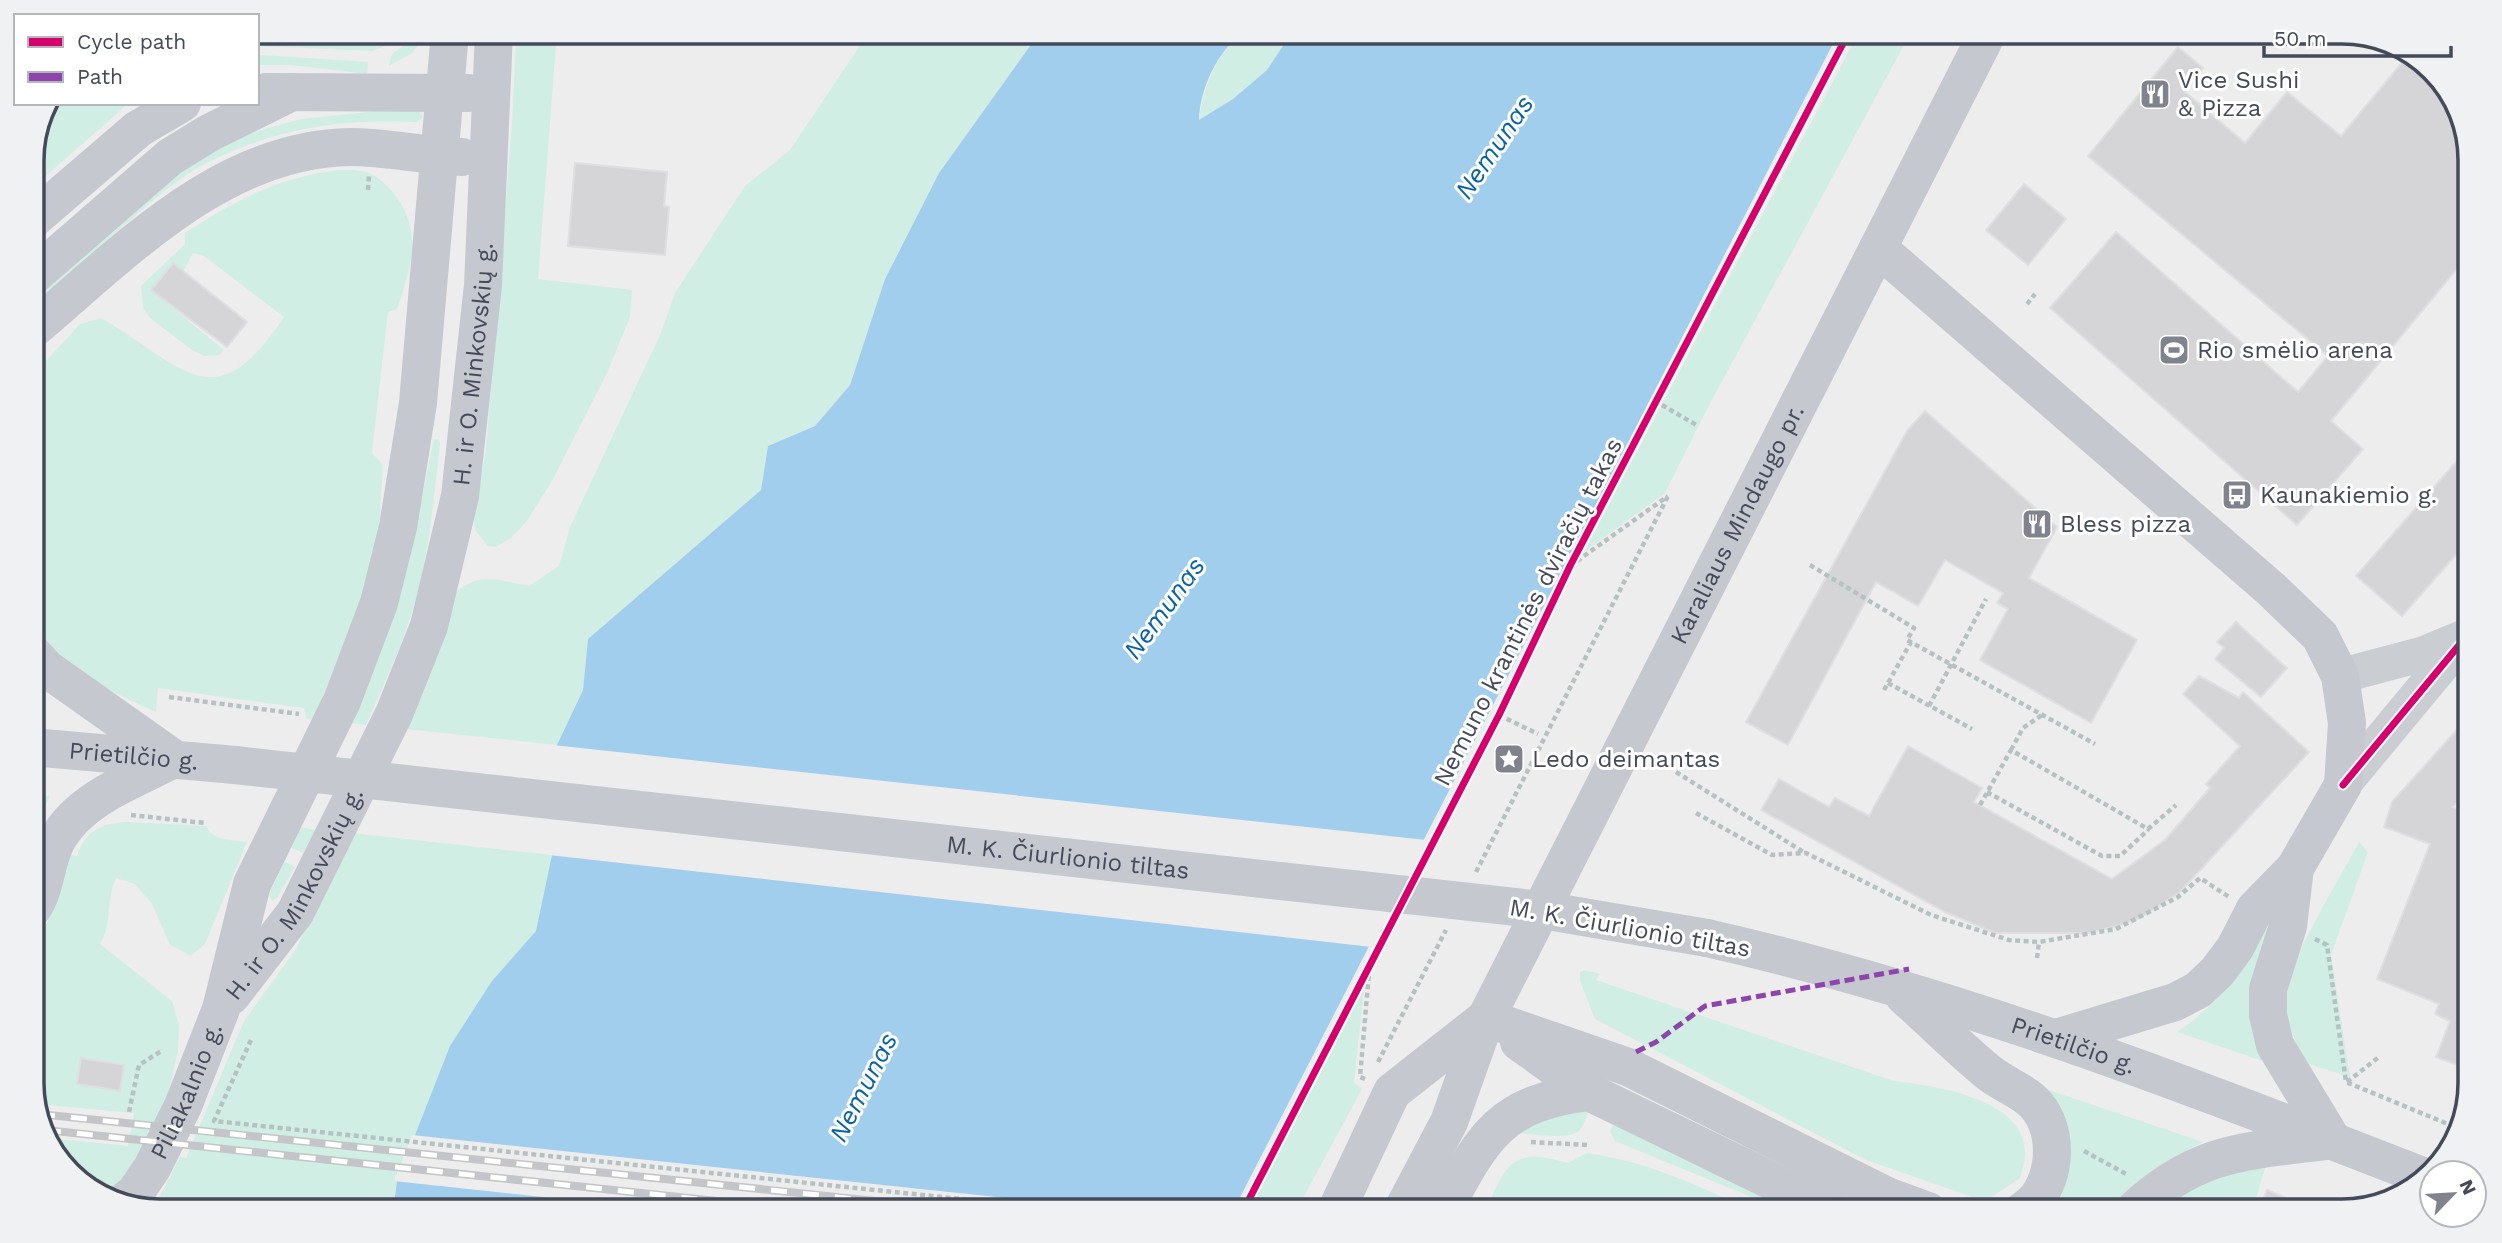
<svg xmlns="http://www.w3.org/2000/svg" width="2502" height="1243" font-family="'Work Sans',sans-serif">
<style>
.green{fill:#d0eee3}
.water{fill:#a2ceee}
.pier{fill:#eeeded}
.building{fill:#d5d5d7;stroke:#dfdee0;stroke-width:2}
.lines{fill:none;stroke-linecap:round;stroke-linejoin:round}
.path{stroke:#b6c2c2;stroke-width:4.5;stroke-dasharray:5 3.5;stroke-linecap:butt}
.minor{stroke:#cacdd1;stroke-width:35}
.major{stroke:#c5c8ce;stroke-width:38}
.rail-casing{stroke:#c4c5c8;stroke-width:8}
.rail{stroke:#fff;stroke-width:5;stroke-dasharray:16;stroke-linecap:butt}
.major-bridge{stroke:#c5c8ce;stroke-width:38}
.quiet{stroke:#8e44ad;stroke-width:5;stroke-dasharray:10 5;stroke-linecap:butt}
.cycleway-casing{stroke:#fff;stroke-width:11}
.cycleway{stroke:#d6006c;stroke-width:7}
.labels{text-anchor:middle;stroke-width:6;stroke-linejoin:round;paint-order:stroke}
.poi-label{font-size:24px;fill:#444a5a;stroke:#fff;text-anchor:start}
.street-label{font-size:24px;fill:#444a5a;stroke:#fff}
.water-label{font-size:26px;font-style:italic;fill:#0763a9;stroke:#fff}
.rim{fill:none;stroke:#444a5a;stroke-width:3.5}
</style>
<rect width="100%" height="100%" fill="#eeeded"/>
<!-- green -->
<path class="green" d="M257 32H400L386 46 372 51 257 46Z
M414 32 427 34 412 53 389 66 392 54 406 44Z
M520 32H557L538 279 632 290 630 317 607 373 552 481 526 522 511 538 496 547 488 546 475 530 474 519 486 449 512 124 516 40Z
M869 32H1040L939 173 885 279 850 385 815 426 768 446 761 490 588 639 583 690 557 745 406 729 452 596C478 570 497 580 529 586L559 566 570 527 660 335 675 293 745 186 790 150Z
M1244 32H1292L1267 70 1233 99 1199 121C1203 87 1217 52 1244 32Z
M1859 32H1911L1707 409 1665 493 1584 552Z
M257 56 263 55 368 62 367 74 291 65H257Z
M54 103H129L32 188V151Z
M388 110 420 112 423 117 417 122C343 118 271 129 205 164 176 179 152 202 128 222 96 250 64 278 32 307V296L149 189 243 135 301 119Z
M338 170C350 170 364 169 375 176 399 192 415 222 412 251 410 271 403 291 397 309L388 312 372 453 383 465 379 530 360 602 314 720 306 718 304 708 158 688 156 712C115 693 55 666 32 626V376L80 324 101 318C184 366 214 423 284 317L204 256 193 253 183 272 173 264 151 290 224 350 219 355 204 356 192 350 150 318 143 308 141 286 185 244V233C235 200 278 178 338 170Z
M434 439 439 440 440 444C434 495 430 549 416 599 404 643 384 683 366 725L351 723 416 525Z
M32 794 50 796 32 834Z
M127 822 206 826C213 841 232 840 247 842L205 944 191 956 170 945 152 904 135 884 116 878C106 899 112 926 100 944L172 1001 179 1025 178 1051 164 1111 124 1180 101 1196 53 1155 48 1138 128 1146 134 1113 36 1104 32 1092V955L56 903 70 855 77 856C85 831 102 823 127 822Z
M299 827 316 830 303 853 290 847Z
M352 833 552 855 548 887 536 931 492 981 397 1181 393 1211 153 1210 180 1157 186 1158 244 1021 296 949Z
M2359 842 2368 852 2331 955 2350 1077 2306 1063C2295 1041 2285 1022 2285 997 2285 967 2343 873 2359 842Z
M284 861 295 867 277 898 272 901 269 894Z
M2262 928 2271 930C2248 982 2241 1007 2263 1061L2177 1032C2221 1003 2237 973 2262 928Z
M1585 970 1600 974 1596 980 1894 1081C1935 1086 2023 1098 2025 1151 2026 1159 2022 1169 2020 1178L1992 1197 1975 1198 1866 1160 1595 1019 1580 981V972Z
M1364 988 1354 1083 1362 1089 1296 1211H1246Z
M2046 1089 2203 1142 2165 1162 2108 1211H2048L2069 1135 2067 1122Z
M1589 1110C1586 1117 1584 1126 1579 1131 1568 1141 1525 1133 1510 1132L1525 1121Z
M1613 1125H1619L1770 1199 1766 1203 1615 1141 1610 1131Z
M1587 1153C1650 1162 1696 1185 1753 1211H1497L1492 1196C1511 1154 1523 1151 1568 1163Z
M2266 1165 2252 1211H2157L2217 1172Z"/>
<!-- water -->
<path class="water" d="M1040 32H1244C1218 50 1200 88 1199 120L1233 99 1267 70 1292 32H1839L1233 1211H393L397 1181 450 1046 492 981 536 931 552 855 557 745 583 690 588 639 761 490 768 446 815 426 850 385 885 279 939 173Z"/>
<!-- pier -->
<path class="pier" d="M553 745 1426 840 1372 947 549 855Z
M412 1135 1128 1211H675L394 1181Z"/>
<!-- building -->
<path class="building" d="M2178 47 2203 68 2184 91 2245 143 2287 92 2341 136 2409 54 2449 89 2470 151V253L2331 421 2363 449 2297 525 2050 308 2116 232 2298 392 2328 356 2088 156Z
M575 163 667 172 664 206 669 207 665 255 568 246Z
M2024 184 2066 219 2028 265 1986 230Z
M173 263 247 322 227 347 151 290Z
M1925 411 2057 527 2029 578 2137 640 2091 723 1980 660 2008 609 1997 603 2003 593 1945 560 1918 606 1876 582 1788 745 1746 722 1907 431Z
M2470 446V539L2402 616 2356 576Z
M2236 622 2287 668 2261 697 2215 659 2224 648 2217 642Z
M2199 676 2239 698 2243 692 2309 752 2180 892 2139 918 2116 926 2089 933H1995L1945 912 1761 810 1779 779 1829 807 1835 798 1869 816 1908 746 1982 788 1974 802 2112 879 2165 840 2210 788 2206 784 2240 746 2183 694Z
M2470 715V788L2453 807 2470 817V1070L2436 1057 2450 1021 2435 1014 2439 1004 2377 979 2430 844 2384 827 2392 802Z
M81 1058 124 1065 120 1091 77 1084Z
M2267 1190 2318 1211H2258Z"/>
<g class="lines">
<!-- path -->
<path class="path" d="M368 190 369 176
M2027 304 2035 294
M1662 405 1698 426
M1810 565 1914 628 1907 640 2095 744
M1570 566 1668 496
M1888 683 1972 729
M1884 690 1911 642
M169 697 299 714
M1929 706 1986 599
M1499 715 1538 734
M2011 750 2023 728 2042 715
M1676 772 1805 853
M1987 792 2102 856H2120L2148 830
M1980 805 2011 750 2148 829 2176 805
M1696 813 1772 855 1806 853 1931 915 2009 940 2039 942 2116 929 2178 897 2200 878 2229 897
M131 815 205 823
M1476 872 1668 496
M2315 939 2327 945 2346 1082 2460 1129
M2037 958 2039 942
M251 1040 214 1121 1076 1211
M1378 1062 1446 930
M1365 1079 1360 1077 1370 961
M2347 1082 2379 1057
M129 1112 139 1065 163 1050
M1531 1142 1589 1145
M2084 1151 2128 1175"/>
<!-- minor -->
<path class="minor" d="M2340 676 2423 654 2464 637
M2343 785 2470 632"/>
<!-- major -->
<g class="major">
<path d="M266 92 469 93"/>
<path d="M32 220 138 129 182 103"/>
<path d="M1878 248 2271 589 2320 636 2340 676 2347 723 2343 785 2295 868 2255 909 2235 948 2217 972 2198 990 2175 1002 2056 1038"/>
<path d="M32 277 170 157 209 133 292 92"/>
<path d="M32 330C124 253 221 149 350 147 388 147 425 156 462 157"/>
<path d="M32 653 47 669 173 758"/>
<path id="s1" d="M32 747 235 765"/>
<path d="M2295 868 2288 926 2268 989V1015L2275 1045 2333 1141"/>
<path d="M32 909C47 888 45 860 58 838 82 797 134 780 174 759"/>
<path id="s2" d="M1707 938C1954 994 2190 1085 2425 1177"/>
<path id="s3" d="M231 996 295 913 394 714 429 626 460 496 483 285 494 32"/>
<path d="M1904 996C1932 1021 1959 1048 1988 1072 2005 1086 2028 1092 2040 1110 2061 1140 2054 1192 2022 1211"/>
<path d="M1486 1018 1628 1067 1887 1196 1928 1211"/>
<path d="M1519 1042 1589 1092 1834 1211"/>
<path id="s4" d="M122 1203 135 1193 152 1168 183 1106 221 1009 252 884 342 701 379 603 398 527 418 403 450 32"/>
<path d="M1336 1211 1392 1092 1486 1018"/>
<path id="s5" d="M1402 1211 1449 1122 1486 1018 1988 32"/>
<path d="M1443 1211C1483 1137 1499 1103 1589 1092"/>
<path d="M2133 1211C2196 1151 2245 1151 2327 1141"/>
</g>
<!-- rail casing -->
<g class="rail-casing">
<path id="rail" d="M39 1114 972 1211
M45 1130 812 1211"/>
</g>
<!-- rail -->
<use href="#rail" class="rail"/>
<!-- major-bridge -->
<path class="major-bridge" id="s6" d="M235 765 1542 910 1707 938"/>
<!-- quiet -->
<path class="quiet" d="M1636 1052 1656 1042 1705 1006 1909 969"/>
<!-- cycleway casing -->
<g class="cycleway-casing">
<path id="cycleway" d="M2343 785 2470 632
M1243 1211 1499 715 1570 566 1849 32"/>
</g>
<!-- cycleway -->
<use href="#cycleway" class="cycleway"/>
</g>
<!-- icons -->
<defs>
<g id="restaurant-square" transform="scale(1.575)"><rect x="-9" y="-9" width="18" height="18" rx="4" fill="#80838d" stroke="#fff"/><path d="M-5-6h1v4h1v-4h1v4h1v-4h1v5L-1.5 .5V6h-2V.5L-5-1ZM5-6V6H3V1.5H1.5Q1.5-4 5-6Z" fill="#fff"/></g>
<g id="stadium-square" transform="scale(1.575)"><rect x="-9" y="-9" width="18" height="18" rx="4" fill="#80838d" stroke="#fff"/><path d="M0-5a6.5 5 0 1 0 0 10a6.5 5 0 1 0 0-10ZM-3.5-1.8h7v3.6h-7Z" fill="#fff"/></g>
<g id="bus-square" transform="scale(1.575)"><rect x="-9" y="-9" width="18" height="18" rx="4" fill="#80838d" stroke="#fff"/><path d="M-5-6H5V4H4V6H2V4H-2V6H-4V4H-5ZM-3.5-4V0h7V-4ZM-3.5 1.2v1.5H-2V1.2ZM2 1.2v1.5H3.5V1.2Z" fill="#fff"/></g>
<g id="sight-square" transform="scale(1.575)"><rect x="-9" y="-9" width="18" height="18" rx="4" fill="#80838d" stroke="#fff"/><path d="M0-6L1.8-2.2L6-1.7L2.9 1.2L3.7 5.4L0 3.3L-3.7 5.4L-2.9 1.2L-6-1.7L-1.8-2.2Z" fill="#fff"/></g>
</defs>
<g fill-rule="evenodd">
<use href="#restaurant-square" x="2155" y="94"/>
<use href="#stadium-square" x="2174" y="350"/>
<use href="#bus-square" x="2237" y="495"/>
<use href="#restaurant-square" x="2037" y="524"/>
<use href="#sight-square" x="1509" y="759"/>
</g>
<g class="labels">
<!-- poi labels -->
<g class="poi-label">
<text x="2178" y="88">Vice Sushi<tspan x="2178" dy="28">&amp; Pizza</tspan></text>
<text x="2197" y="358">Rio smėlio arena</text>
<text x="2260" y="503">Kaunakiemio g.</text>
<text x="2060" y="532">Bless pizza</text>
<text x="1532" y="767">Ledo deimantas</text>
</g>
<!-- street labels -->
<g class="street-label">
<text dy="8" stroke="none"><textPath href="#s3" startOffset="688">H. ir O. Minkovskių g.</textPath></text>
<text dy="8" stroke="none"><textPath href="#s5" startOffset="765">Karaliaus Mindaugo pr.</textPath></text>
<text transform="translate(1528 612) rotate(-63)" y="8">Nemuno krantinės dviračių takas</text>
<text dy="8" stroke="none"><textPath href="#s1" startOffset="102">Prietilčio g.</textPath></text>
<text dy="8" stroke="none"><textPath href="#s6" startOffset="838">M. K. Čiurlionio tiltas</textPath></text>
<text dy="8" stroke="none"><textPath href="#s3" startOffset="121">H. ir O. Minkovskių g.</textPath></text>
<text transform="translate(1630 928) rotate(10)" y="8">M. K. Čiurlionio tiltas</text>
<text dy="8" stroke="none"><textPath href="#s2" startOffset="382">Prietilčio g.</textPath></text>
<text dy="8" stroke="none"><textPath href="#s4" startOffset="131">Piliakalnio g.</textPath></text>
</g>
<!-- water labels -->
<g class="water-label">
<text transform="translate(1494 147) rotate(-56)" y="9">Nemunas</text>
<text transform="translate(1164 608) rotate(-54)" y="9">Nemunas</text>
<text transform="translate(863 1087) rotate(-63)" y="9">Nemunas</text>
</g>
</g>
<!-- crop -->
<path d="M0 0H2502V1243H0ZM160 44H2342A116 116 0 0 1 2458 160V1083A116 116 0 0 1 2342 1199H160A116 116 0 0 1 44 1083V160A116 116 0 0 1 160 44Z" fill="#f0f1f2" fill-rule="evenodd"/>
<path class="rim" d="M160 44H2342A116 116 0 0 1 2458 160V1083A116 116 0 0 1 2342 1199H160A116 116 0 0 1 44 1083V160A116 116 0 0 1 160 44Z"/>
<!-- legend -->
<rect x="14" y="14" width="245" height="91" fill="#ffffff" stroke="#b4b7bd" stroke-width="2"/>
<rect x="28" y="37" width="35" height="10" fill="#d6006c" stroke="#b4b7bd" stroke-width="2"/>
<text x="77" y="49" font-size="21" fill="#444a5a">Cycle path</text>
<rect x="28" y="72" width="35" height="10" fill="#8e44ad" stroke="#b4b7bd" stroke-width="2"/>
<text x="77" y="84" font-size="21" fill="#444a5a">Path</text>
<!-- north arrow -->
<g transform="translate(2453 1194) rotate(65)"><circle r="33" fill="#ffffff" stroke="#b4b7bd" stroke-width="2"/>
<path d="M0-5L12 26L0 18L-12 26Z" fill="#80838d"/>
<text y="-10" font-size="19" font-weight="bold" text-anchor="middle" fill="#444a5a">N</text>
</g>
<!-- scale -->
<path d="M2264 46v10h187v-10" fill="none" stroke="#444a5a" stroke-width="3.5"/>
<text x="2274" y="46" font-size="21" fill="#444a5a" stroke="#ffffff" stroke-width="5" paint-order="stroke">50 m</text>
</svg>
